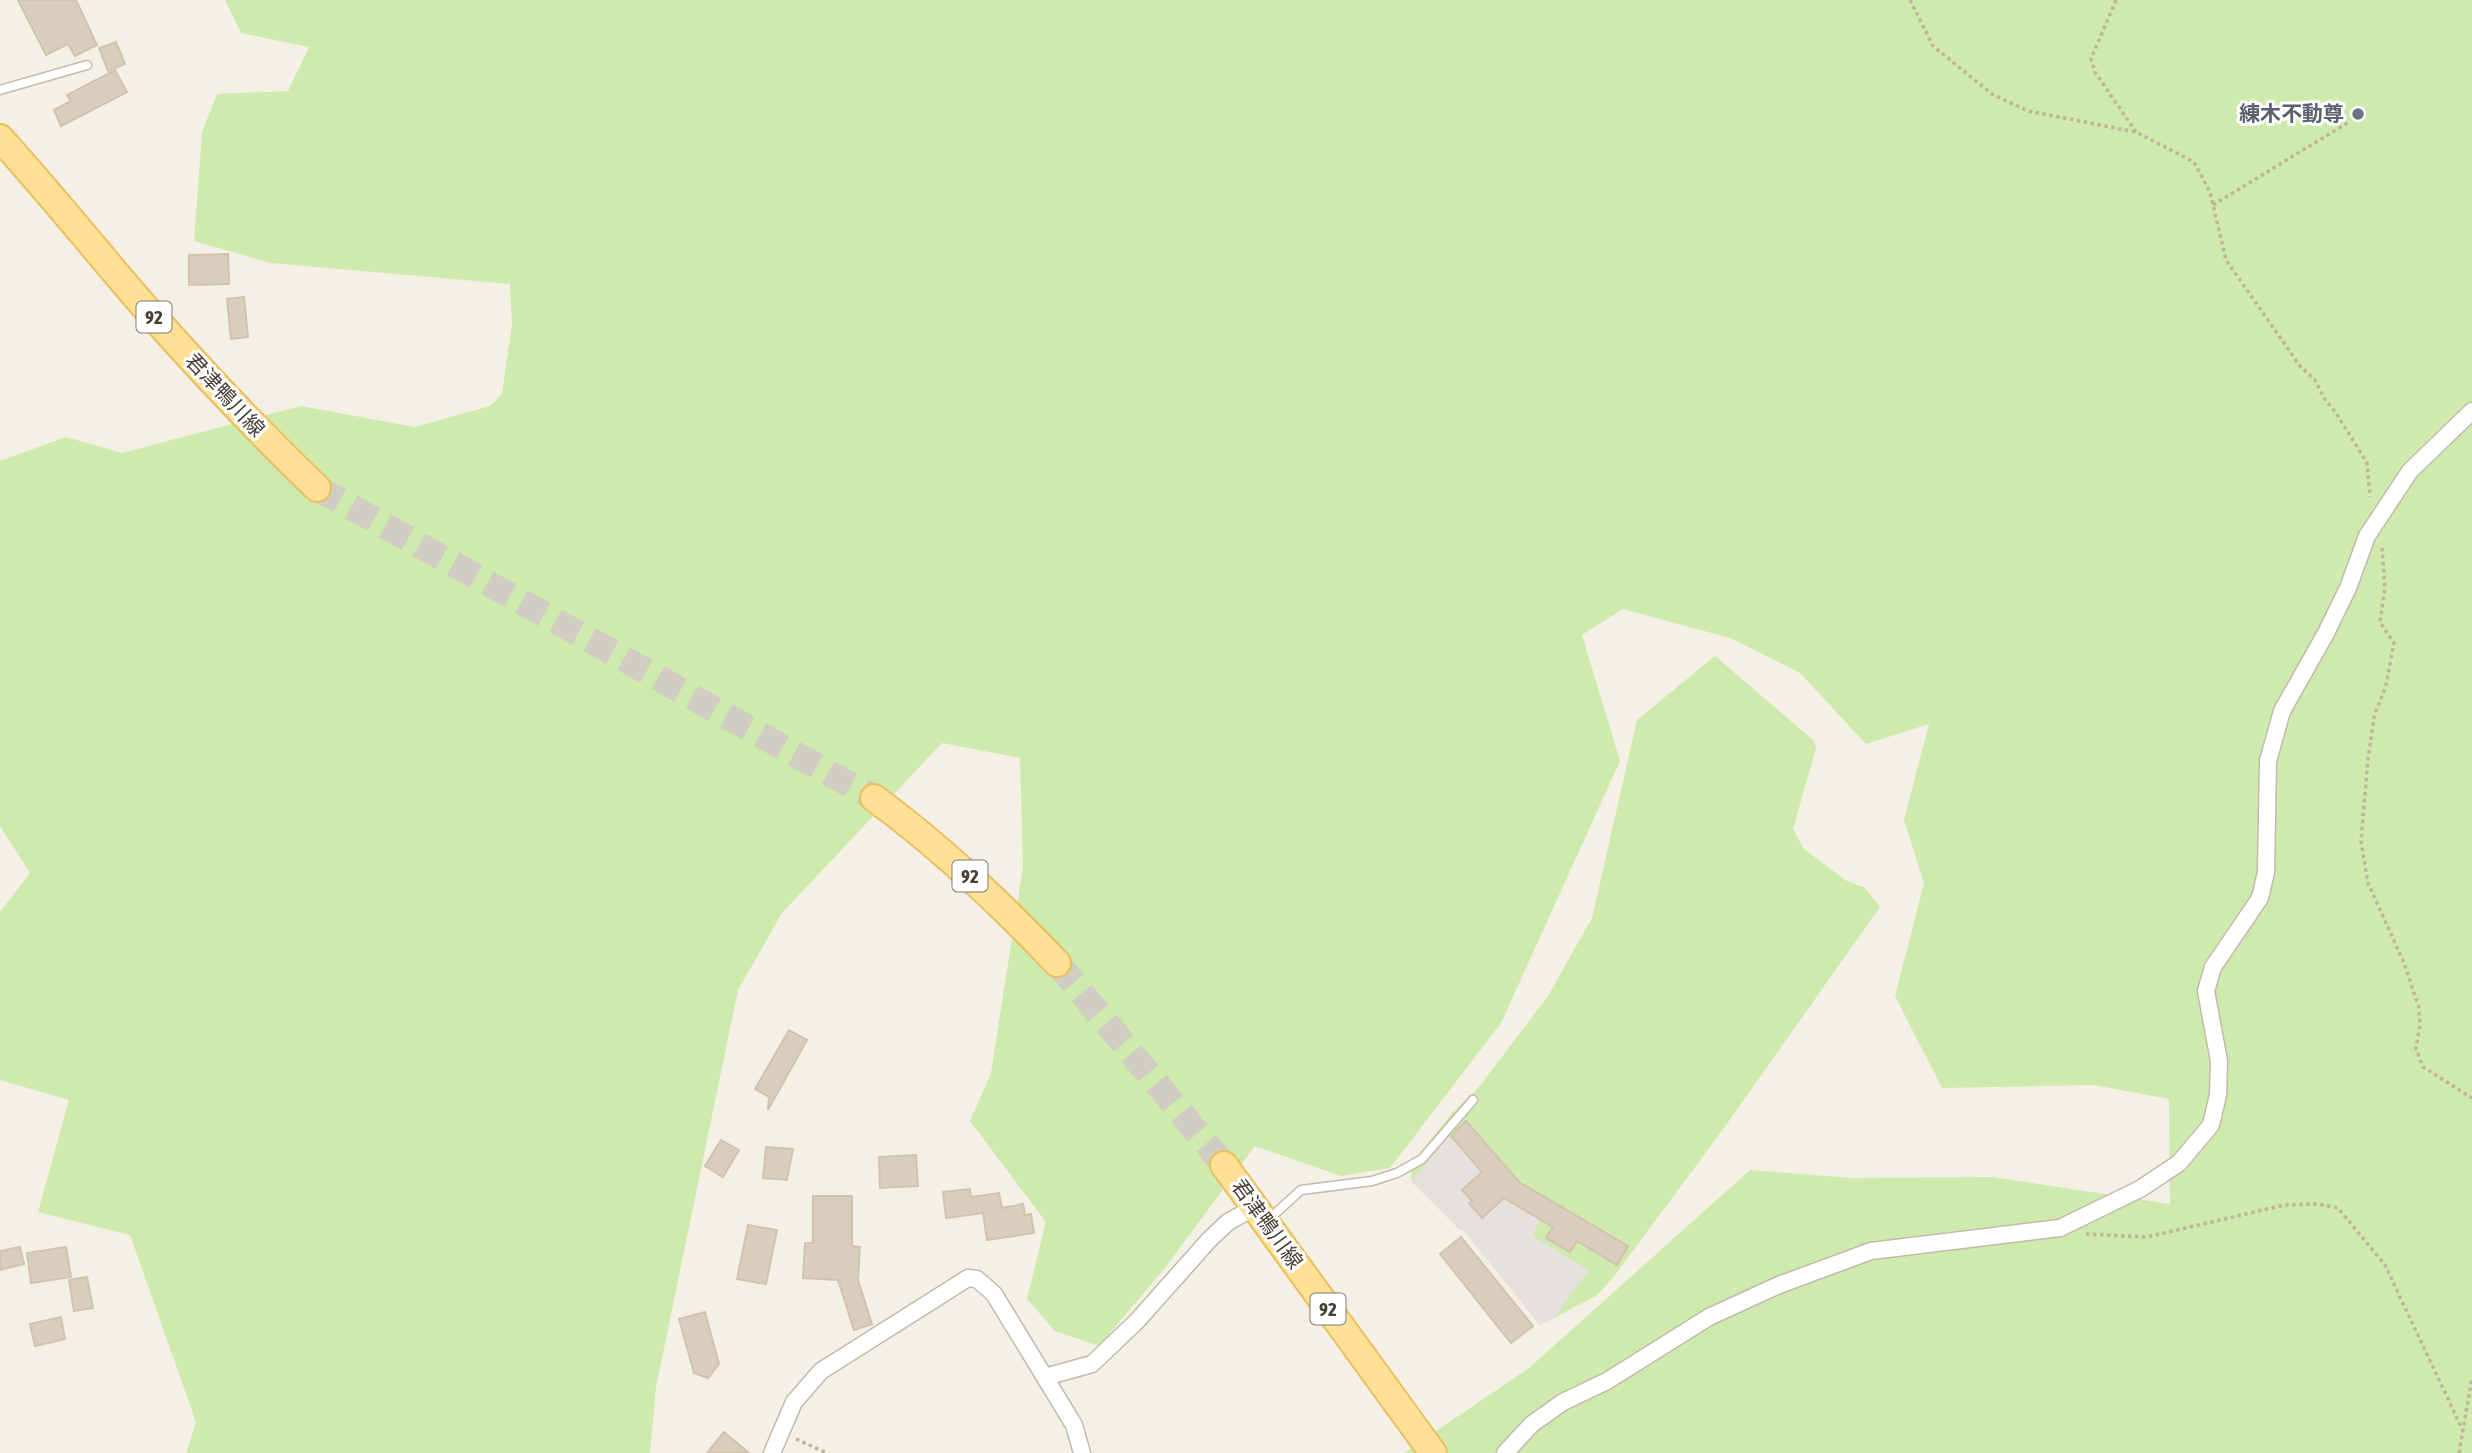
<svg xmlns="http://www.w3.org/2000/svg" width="2472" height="1453" font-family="'Asap Condensed','Noto Sans JP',sans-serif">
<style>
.green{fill:#cfeaad}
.parking{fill:#e5e2de}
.building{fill:#d9cebe;stroke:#d1c3ae;stroke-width:2}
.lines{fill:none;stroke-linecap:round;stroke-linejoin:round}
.primary-tunnel{stroke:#d1cdc3;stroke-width:26;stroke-dasharray:26 13;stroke-linecap:butt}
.service-casing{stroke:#c3baab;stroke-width:11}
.minor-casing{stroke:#c3baab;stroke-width:19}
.primary-casing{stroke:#e9bf5f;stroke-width:30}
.path{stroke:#c2b399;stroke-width:3.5;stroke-dasharray:3.5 3.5;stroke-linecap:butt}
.service{stroke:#fff;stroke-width:8}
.minor{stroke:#fff;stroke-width:16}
.primary{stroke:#ffe094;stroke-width:26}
.worship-dot{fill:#6b7280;stroke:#fff;stroke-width:2.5}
.labels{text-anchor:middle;stroke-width:6;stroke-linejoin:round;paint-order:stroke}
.shield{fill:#fff;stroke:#7e7972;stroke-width:2}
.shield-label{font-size:19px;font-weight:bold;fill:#474035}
.worship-label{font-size:21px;font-weight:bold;fill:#5b616d;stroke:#fff;text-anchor:end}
.street-label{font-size:21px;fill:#474035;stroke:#fff}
</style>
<rect width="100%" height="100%" fill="#f4f0e6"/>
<!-- green -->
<path class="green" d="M225 0H2472V1453H1404L1529 1368 1750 1170 1852 1178 1992 1177 2170 1204 2169 1099 2094 1085 1942 1088 1895 996 1924 883 1904 820 1929 724 1866 744 1800 673 1730 638 1623 609 1582 635 1620 761 1501 1023 1390 1168 1341 1176 1255 1146 1165 1268 1099 1346 1055 1331 1027 1299 1046 1222 970 1121 991 1073 1023 867 1020 758 942 743 782 913 738 990 656 1387 650 1453H186L196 1422 130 1235 38 1212 69 1100 0 1080V912L30 873 0 826V461L66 437 122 453 301 406 415 427 490 406 502 394 512 324 510 284 271 263 194 241 202 132 217 94 288 91 309 47 241 33Z
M1715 656 1814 741 1816 748 1793 829 1803 848 1845 880 1865 888 1880 907 1724 1128 1612 1279 1596 1296 1540 1325 1464 1231 1459 1229 1411 1181 1412 1163 1453 1112 1479 1087 1548 996 1592 918 1637 720Z"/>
<!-- parking -->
<path class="parking" d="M1450 1135 1482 1172 1462 1190 1472 1201 1469 1203 1482 1218 1501 1202 1499 1199 1503 1195 1540 1220 1532 1236 1589 1270 1554 1318 1540 1325 1464 1231 1459 1229 1411 1181Z"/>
<!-- building -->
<path class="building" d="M18 0H76L97 45 75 56 68 44 46 55Z
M116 42 125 64 108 71 99 48Z
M115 70 127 92 61 126 54 110 71 101 67 95Z
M228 254 229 284 189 285V255Z
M244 297 248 337 231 339 227 299Z
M789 1030 807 1040 768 1110 769 1097 755 1089Z
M1466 1121 1519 1182 1628 1246 1617 1265 1577 1241 1570 1252 1546 1238 1553 1227 1504 1198 1482 1218 1469 1203 1472 1201 1462 1190 1482 1172 1451 1136Z
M721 1140 739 1150 723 1177 705 1166Z
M766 1147 793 1149 787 1180 763 1178Z
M916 1155 918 1186 880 1188 879 1157Z
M970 1189 971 1197 999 1193 1002 1208 1023 1204 1025 1215 1031 1214 1034 1233 987 1240 983 1213 946 1218 943 1192Z
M813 1196H852V1246L860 1247 858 1280 872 1324 854 1330 838 1280 803 1278 805 1243H813Z
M748 1225 777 1230 766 1284 737 1279Z
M1461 1237 1533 1326 1511 1343 1440 1254Z
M20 1247 24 1264 0 1270V1251Z
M66 1247 71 1277 31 1283 27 1253Z
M87 1277 93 1308 74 1311 69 1280Z
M705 1312 719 1364 708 1378 694 1373 679 1319Z
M61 1317 65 1339 35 1346 30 1324Z
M724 1432 749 1453H707Z"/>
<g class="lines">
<!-- primary-tunnel -->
<path class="primary-tunnel" d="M317 488 874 798
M1057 963 1224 1165"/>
<!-- service casing -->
<g class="service-casing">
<path id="service" d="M0 90 87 65
M1268 1220 1301 1190 1372 1181 1397 1173 1422 1159 1473 1100"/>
</g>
<!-- minor casing -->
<g class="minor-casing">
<path id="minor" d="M1045 1377 1092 1364 1137 1321 1209 1240 1228 1222 1255 1207
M772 1453 794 1402 821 1371 968 1278 977 1279 994 1294 1074 1425 1082 1453
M1505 1453 1532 1424 1563 1402 1607 1381 1709 1317 1779 1285 1871 1251 2060 1228 2140 1189 2179 1163 2211 1125 2218 1095 2219 1061 2206 991 2213 967 2260 898 2266 872 2268 761 2282 711 2326 633 2348 588 2367 536 2410 471 2472 411"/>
</g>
<!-- primary casing -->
<g class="primary-casing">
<path id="primary" d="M0 138C52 195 100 256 150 313 204 374 259 432 317 488
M874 798C941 847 1000 903 1057 963
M1224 1165 1433 1453"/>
</g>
<!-- path -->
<path class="path" d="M1910 0 1933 46 1992 94 2028 111 2136 132 2194 162 2210 192 2226 260 2300 366 2315 380 2324 398 2336 413 2367 463 2370 497
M2116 0 2091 59 2095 72 2136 132
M2213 205 2349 122
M2382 548 2385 587 2380 622 2394 643 2386 685 2374 717 2368 759 2361 841 2368 883 2404 963 2419 1008 2420 1025 2416 1049 2423 1067 2472 1098
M2086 1234 2147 1237 2284 1205 2318 1204 2338 1208 2385 1265 2464 1433
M796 1439 827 1453
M2459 1453 2472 1378"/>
<!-- service -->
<use href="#service" class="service"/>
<!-- minor -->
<use href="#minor" class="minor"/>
<!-- primary -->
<use href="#primary" class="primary"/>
</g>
<!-- markers -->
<circle class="worship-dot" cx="2358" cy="114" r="7"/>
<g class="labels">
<!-- shield labels -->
<g class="shield">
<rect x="136.5" y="301.5" width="35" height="31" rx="5"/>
<rect x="952.5" y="860.5" width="35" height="31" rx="5"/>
<rect x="1310.5" y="1293.5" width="35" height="31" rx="5"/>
</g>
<g class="shield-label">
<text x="154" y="324">92</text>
<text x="970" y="883">92</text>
<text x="1328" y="1316">92</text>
</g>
<!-- worship labels -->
<g class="worship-label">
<text x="2344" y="121">練木不動尊</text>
</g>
<!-- street labels -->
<g class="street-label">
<text transform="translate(225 395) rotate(47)" y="7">君津鴨川線</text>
<text transform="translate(1267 1224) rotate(54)" y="7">君津鴨川線</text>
</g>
</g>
</svg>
